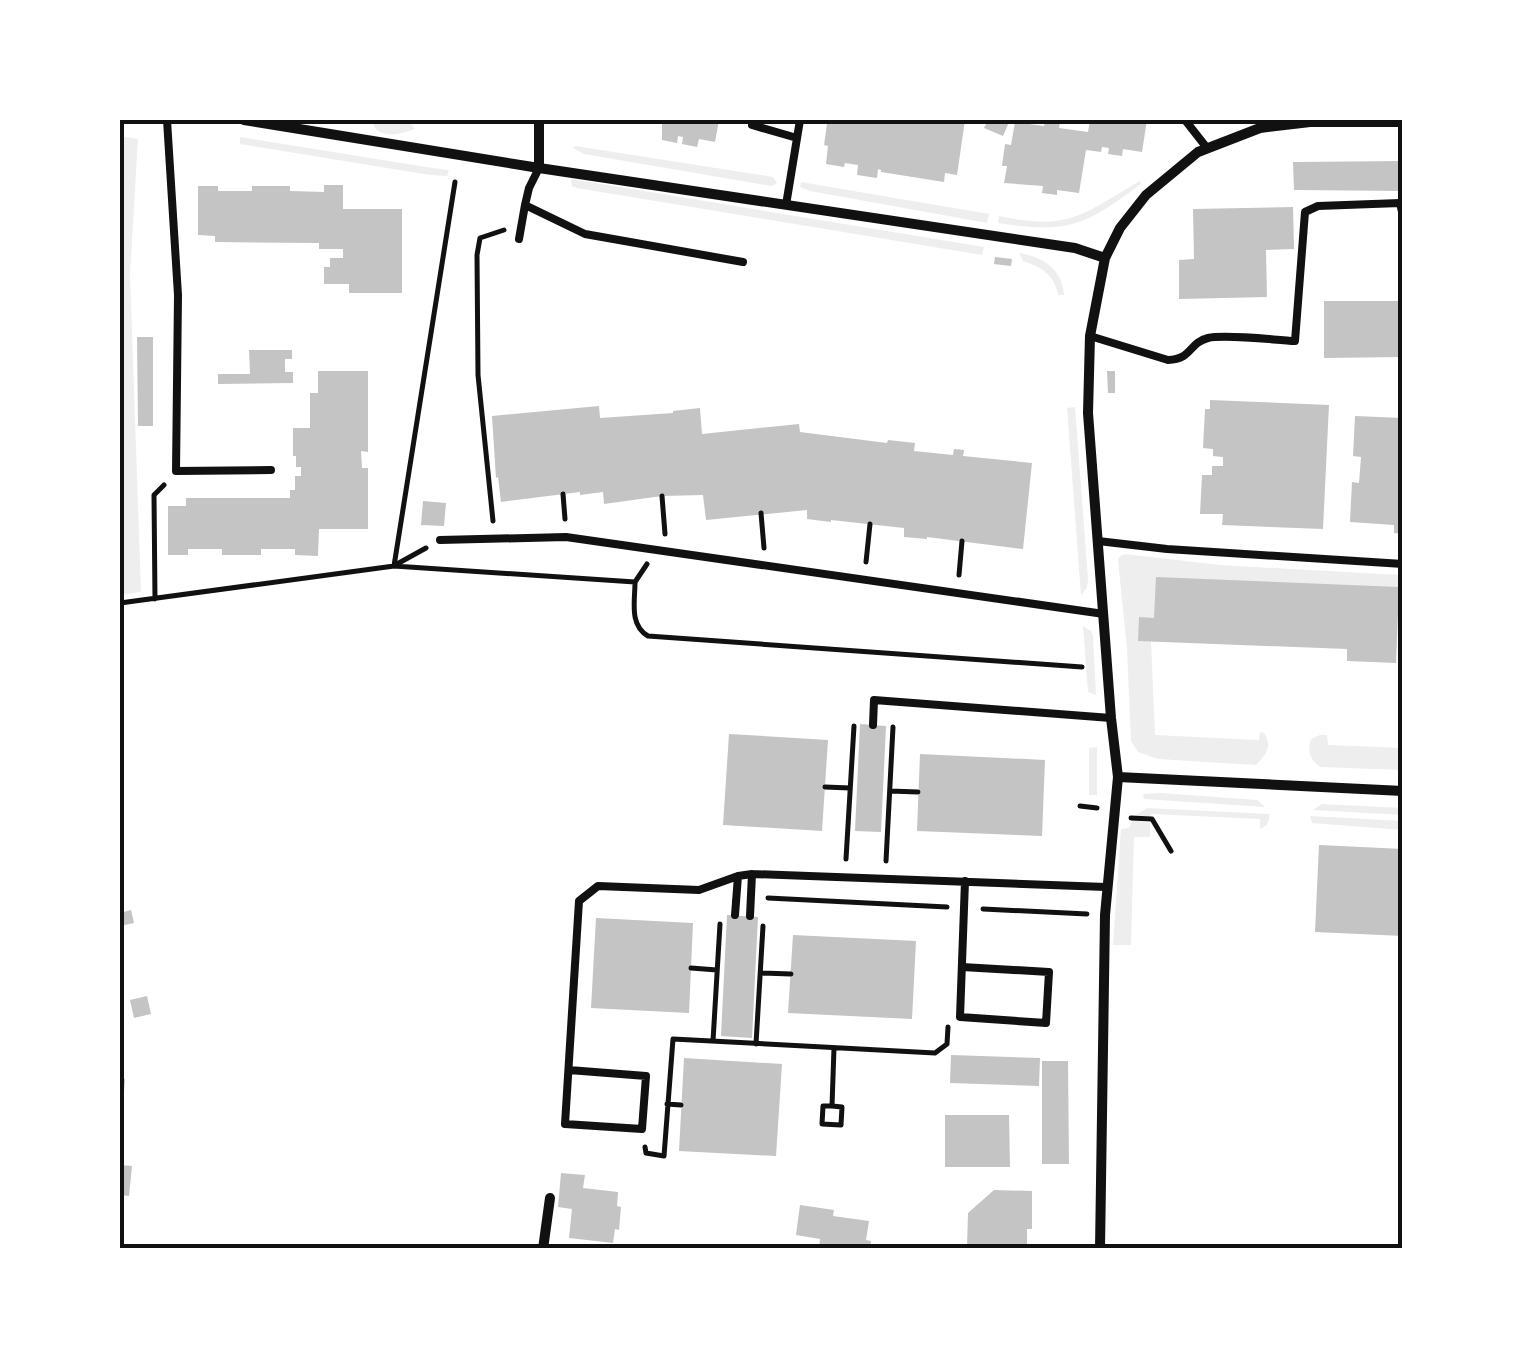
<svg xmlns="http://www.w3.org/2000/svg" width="1523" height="1369" font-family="'Libre Baskerville',serif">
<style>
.green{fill:#eee}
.building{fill:#c4c4c4}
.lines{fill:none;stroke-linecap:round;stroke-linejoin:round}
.path{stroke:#111;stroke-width:5}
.service{stroke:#111;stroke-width:8}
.minor{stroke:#111;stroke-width:10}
.neatline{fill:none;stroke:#111;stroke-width:4}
</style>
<rect width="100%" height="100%" fill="#fff"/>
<!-- green -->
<path class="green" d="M348 120H404L409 121 415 129C401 134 380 140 373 124Z
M120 136 138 139 130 274 141 592 120 595Z
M240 137 432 168 449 170 447 176 430 175 240 144Z
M575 146 773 177 777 183 772 186 584 154 573 148Z
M571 179 984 247 982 255 577 188 572 186Z
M801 182 989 214 987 223 810 191 800 187Z
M1138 182 1140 181 1141 184C1085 226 1068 234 998 223L999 216C1068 231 1082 215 1138 182Z
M1019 253C1044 257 1062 269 1064 295H1058C1055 275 1041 267 1023 261Z
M1075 407 1088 579 1087 588 1081 595 1067 408Z
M1125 554 1220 565 1400 575 1399 587 1154 618H1139L1151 641 1155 735 1259 740 1260 732 1264 733C1273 746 1266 755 1256 765L1158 759 1138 752 1131 741 1127 649 1118 560 1120 556Z
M1083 626 1091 631 1093 636 1096 695 1088 692Z
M1320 735H1327L1328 745 1403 748V770L1320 767C1310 760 1307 751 1311 739Z
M1097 747V795H1089V748Z
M1161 793 1257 800 1265 807 1144 799 1143 794Z
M1322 804 1403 808V815L1313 810Z
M1147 808 1269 814C1270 821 1267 827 1260 829V819L1151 814V817L1136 815Z
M1310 816 1403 821V830L1312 823Z
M1133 820 1150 823V837H1134L1131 945H1113L1121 829 1129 828Z"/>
<!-- building -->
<path class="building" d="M662 120H719L715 142 699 139 697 147 682 144 683 137 678 136 677 143 662 140Z
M834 120H965L957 175 945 173 944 182 881 172V170L878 169 877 178 857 175 858 165 845 163 844 167 826 164 828 146 824 145 827 124H833Z
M988 120H1010L1003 136 984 128Z
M1045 120H1060L1059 128 1088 132 1090 120H1147L1142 152 1123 149 1122 156 1108 154 1109 148 1102 147 1101 152 1086 150 1079 193 1057 190V195L1042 193 1043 186 1004 183 1007 166H1002L1005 144 1011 145 1015 122 1044 126Z
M1403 161V191L1294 190 1293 162Z
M324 185H343V209H402V293H349V284H324V267H330V258H343V249H319V243L215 242V236L198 235V186H218V191H252V186H290V191L324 192Z
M1293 207 1294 249 1266 250 1267 297 1179 299V260L1194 259 1193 209Z
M995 257 1012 259 1011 266 994 264Z
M1324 301H1403V357L1324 358Z
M137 337H153V426H138Z
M249 350H292V359H285V372H293V383L218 384V374H250Z
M318 371H368V452L361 451 362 468H368V529H319L318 556 295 555V549H261V555H222V549H188V555H168V506H186V498H290V490H295V476H301V467H296V456H293V428H310V393H318Z
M1107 371H1115V393H1108Z
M1210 400 1329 405 1323 529 1222 525 1223 514H1200L1202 475H1212V466H1223V457L1213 456V449L1203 448 1205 409H1210Z
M599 406 600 418 673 413V411L700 408 702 434 799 424 800 432 887 443 888 440 915 443 914 451 953 455 954 449 964 450 963 456 1032 463 1023 549 927 537V539L904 537V528L831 520V522L807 519V510L706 520 703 495 662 496 604 504 603 492 580 495V492L501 502 498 477 496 478 492 416Z
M1355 416 1403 418V534L1394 533V525L1350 522 1352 482 1359 483 1361 457 1353 456Z
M423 501 446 503 444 526 421 525Z
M1156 577 1399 587 1396 663 1347 661V649L1138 641 1139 617 1154 618Z
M860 724 886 726 881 832 855 831Z
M729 734 828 740 822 831 723 825Z
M920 754 1045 760 1042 836 917 831Z
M1319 845 1403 849V936L1315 932Z
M131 910 134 923 120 926V913Z
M727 915 758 917 752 1038 721 1036Z
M596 918 693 923 689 1013 591 1008Z
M793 935 916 941 912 1019 788 1013Z
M147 996 151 1014 134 1018 130 1000Z
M951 1055 1040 1058 1039 1086 950 1083Z
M684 1058 782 1064 776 1156 679 1151Z
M1042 1061H1068L1069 1164H1042Z
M120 1078 125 1079 123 1104H120Z
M945 1115H1009L1010 1167H945Z
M120 1165 132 1166 129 1196 120 1195Z
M561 1173 585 1175 583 1188 618 1192 617 1206 621 1207 619 1230 615 1229 613 1243 569 1238 572 1209 558 1207Z
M994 1190 1032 1191V1229H1027V1249H967L968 1213Z
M800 1205 834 1210 833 1216 869 1221 866 1240 871 1241 870 1249H819L820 1239 796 1235Z"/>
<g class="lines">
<!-- path -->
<path class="path" d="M563 494 565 519
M662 496 665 534
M761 513 764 548
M493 521 478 375 477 255 480 238 504 230
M866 562 870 524
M397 564 426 548
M394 566 455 182
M959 575 962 541
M635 582 647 564
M155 599 154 495 164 485
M120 603 394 566 635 582C635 601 629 625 648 636L1082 667
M825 787 850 788
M890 791 918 792
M1080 806 1097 808
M1131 818 1152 819 1171 851
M846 859 854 726
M886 861 893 727
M768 898 947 907
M983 909 1087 914
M691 968 717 970
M761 973 791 974
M713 1041 720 924
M756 1044 763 926
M667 1104 681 1105
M832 1106H823L822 1124 841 1125 842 1107 832 1106 834 1048
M645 1147 646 1153 664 1156 673 1039 935 1053 947 1044 948 1027"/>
<!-- service -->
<path class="service" d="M167 120 178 295 176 471 271 470
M753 120 752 125 797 138
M1185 120 1207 148
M539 168 529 188 525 205 585 234 743 262
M786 205 800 120
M519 239 525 205
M1090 336 1168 360C1193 359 1188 343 1208 338 1226 334 1274 340 1295 341L1305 212 1318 206 1400 203 1403 216
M440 540 566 537 1104 614
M1098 541 1167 549 1403 564
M873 725 874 700 1111 718
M735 915 738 876
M750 916 752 874
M962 967 1049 972 1046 1023 960 1017 965 881
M569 1070 646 1076 642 1129 565 1124 579 901 598 886 699 890 738 876 752 874 1106 887"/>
<!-- minor -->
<path class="minor" d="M244 120 539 168 1075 248 1105 258
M539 120V168
M1118 777 1403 791
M543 1249 550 1198
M1100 1249 1105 915 1118 777 1111 718 1088 413 1090 336 1105 258 1120 228 1146 195 1198 152 1260 128 1310 122H1403"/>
</g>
<!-- border -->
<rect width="1523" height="1369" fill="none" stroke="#ffffff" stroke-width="245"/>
<rect x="122" y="122" width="1278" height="1124" class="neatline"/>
</svg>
